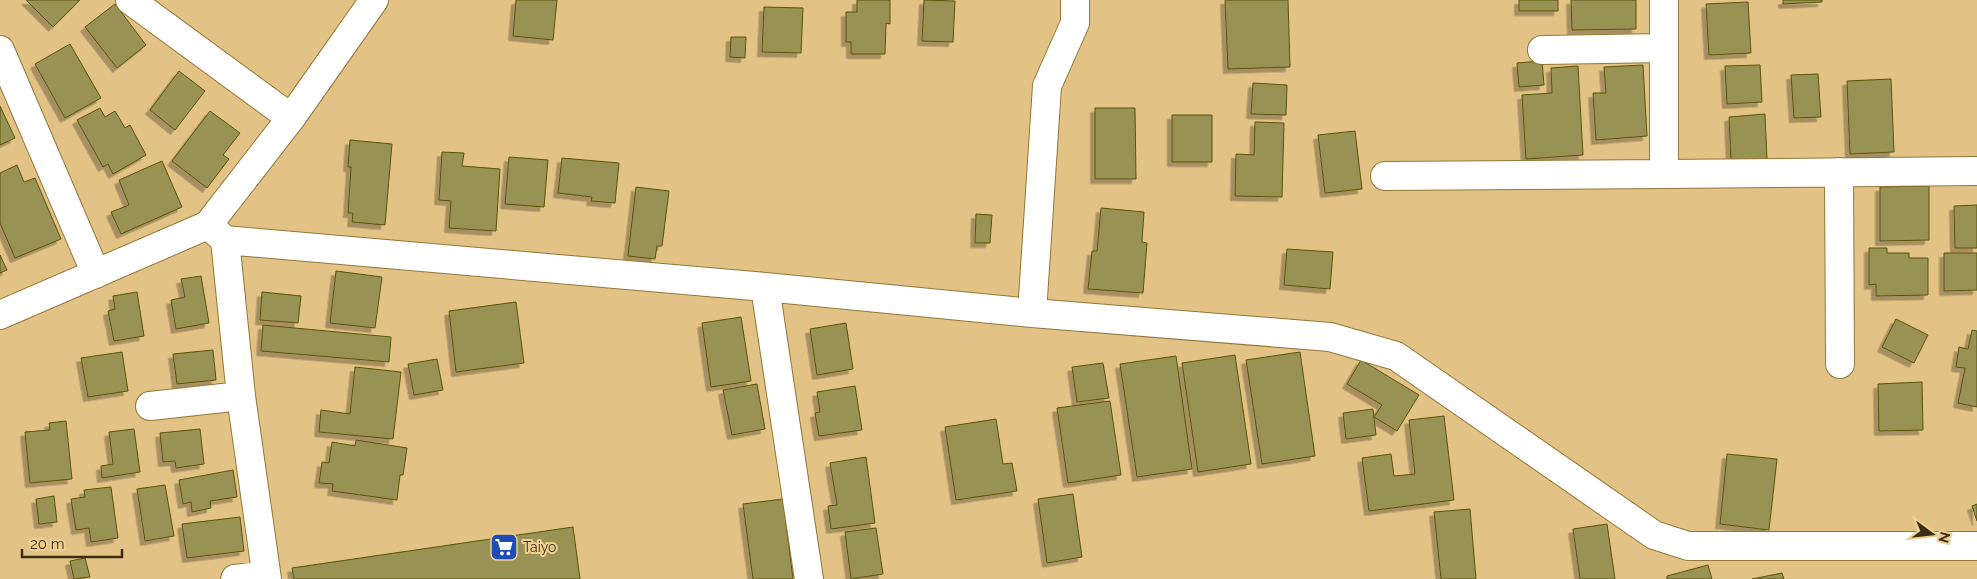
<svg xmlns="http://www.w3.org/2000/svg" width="1977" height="579" font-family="Raleway,sans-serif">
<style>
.building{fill:#989254;stroke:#5a5309;filter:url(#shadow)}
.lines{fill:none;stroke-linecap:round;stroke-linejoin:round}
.street-casing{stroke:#947739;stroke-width:30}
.street{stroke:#fff;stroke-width:28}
.labels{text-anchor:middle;stroke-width:4;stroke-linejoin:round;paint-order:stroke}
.poi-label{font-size:14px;fill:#3a2d13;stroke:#f0d091;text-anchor:start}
</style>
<defs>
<filter id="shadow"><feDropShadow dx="-4.5" dy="4.5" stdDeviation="0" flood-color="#0004"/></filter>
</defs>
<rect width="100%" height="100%" fill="#e3c385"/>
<!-- building -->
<path class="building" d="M26 0H80L53 27Z
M516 0H557L553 40 513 36Z
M857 0H890V24L886 23 885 54H851V42H846V12H857Z
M924 0 955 1 953 42 922 41Z
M1225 0H1288L1290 67 1228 69Z
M1519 0H1558V11H1519Z
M1571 0H1636V29L1572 30Z
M1783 0H1822V2L1783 4Z
M1748 2 1751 53 1709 55 1706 4Z
M115 4 146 45 117 68 85 27Z
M764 7 803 8 801 53 762 52Z
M731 37H746L745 58 730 57Z
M70 44 101 98 65 118 35 64Z
M1542 61 1544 85 1519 87 1517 63Z
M1643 65 1647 136 1596 140 1593 93H1606L1604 67Z
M1760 65 1762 102 1727 104 1725 66Z
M1578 66 1583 155 1526 159 1522 95 1552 93 1551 68Z
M179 71 205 91 175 130 150 110Z
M1818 74 1821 117 1794 118 1791 75Z
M1891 79 1894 152 1850 154 1847 81Z
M1253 83 1287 85 1286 115 1251 114Z
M0 106 15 138 0 145Z
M100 108 105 117 115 111 125 128 130 125 146 155 113 174 108 164 103 167 77 120Z
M1095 108H1135L1136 179H1095Z
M210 111 240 133 223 155 229 159 207 188 172 161Z
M1765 114 1767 159 1731 161 1729 117Z
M1172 115H1212V162H1172Z
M1255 122 1284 123 1282 197 1235 196 1236 154 1254 155Z
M1355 131 1362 189 1325 193 1318 135Z
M350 140 392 144 385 225 352 222 353 213H348L351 167H348Z
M442 152 464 153 462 166 500 169 496 231 449 228 451 201 439 200Z
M509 157 548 160 544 207 505 204Z
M562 158 619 163 615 203 591 201 592 197 558 193Z
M162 161 182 207 121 234 111 212 129 205 119 180Z
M17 165 24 182 35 178 61 239 15 258 0 223V173Z
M1929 186V240L1880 241V187Z
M636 187 669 191 662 246H657L655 259 628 256Z
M1977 205V248H1955L1954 206Z
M1101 208 1144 212 1142 242 1147 243 1143 293 1088 289 1092 251H1097Z
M976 214 992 215 990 243H975Z
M1869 248H1887V253H1909V258H1928V295L1876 296V284L1869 285Z
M1287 249 1333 252 1330 289 1284 285Z
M1944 253H1977V290L1944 291Z
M0 255 7 270 0 273Z
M336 271 382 277 375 328 330 323Z
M201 276 209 323 176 329 171 300 185 297 181 279Z
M137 292 144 336 114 341 108 311 115 309 113 296Z
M262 292 301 296 298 323 260 320Z
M516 302 524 363 456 372 449 311Z
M741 317 751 381 711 387 702 323Z
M1896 319 1928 335 1914 363 1882 347Z
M846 323 853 369 817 375 810 329Z
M263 325 391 337 389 362 261 351Z
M1972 330 1977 331V407L1958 403 1965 368 1956 367 1959 347 1968 349Z
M213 350 216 380 177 384 173 354Z
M122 352 128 391 88 397 81 358Z
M1300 352 1315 456 1262 464 1246 360Z
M1235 355 1251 464 1198 472 1182 363Z
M1176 356 1192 469 1137 477 1120 364Z
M437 359 443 390 414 395 408 364Z
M1361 360 1419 395 1397 431 1374 417 1382 405 1347 384Z
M1103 363 1109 398 1077 402 1072 367Z
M355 367 401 372 393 439 319 432 321 410 350 414Z
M1922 382 1923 430 1879 431 1878 384Z
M757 384 765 429 732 435 723 390Z
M855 386 862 430 819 436 815 413 820 412 817 392Z
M1110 401 1121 475 1068 483 1057 408Z
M1373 409 1376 435 1346 439 1343 413Z
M1444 416 1454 500 1369 511 1362 458 1391 454 1394 476 1415 474 1409 420Z
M996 419 1003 464 1012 463 1017 491 956 500 945 427Z
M66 421 72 479 30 483 25 432 50 430 49 423Z
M134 429 140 472 102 478 101 466 113 464 109 432Z
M200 429 204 464 176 468 175 461 163 462 160 433Z
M356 440 407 448 403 475H400L397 500 332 491 333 484 319 483 322 462 329 463 332 442 355 446Z
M1727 454 1777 459 1769 530 1720 524Z
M866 457 875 523 831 529 828 506 837 505 830 463Z
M233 470 237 497 210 501 211 508 192 512 191 502 183 504 179 480Z
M165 485 174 536 145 541 137 489Z
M111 487 118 538 91 542 89 528 76 530 71 499 85 497 84 490Z
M1073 494 1082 557 1047 563 1038 499Z
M54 496 57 522 39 524 36 499Z
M783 499 793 579H753L743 504Z
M1977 504V521L1972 506Z
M1470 509 1476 579H1441L1434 512Z
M240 517 244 551 187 558 182 524Z
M1607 524 1615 579H1580L1573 529Z
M573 527 580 579H294L292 568Z
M876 528 883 574 851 579 845 532Z
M85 558 90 577 74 579 70 561Z
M1708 565 1712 579H1667V576Z
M1782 573 1784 579H1752Z"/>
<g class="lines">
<!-- street casing -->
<g class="street-casing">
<path id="street" d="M130 0 291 118
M1664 0V174L1977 171
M0 50 96 274
M1542 50 1664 48
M1839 172 1840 364
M1385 176 1664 174
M208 225 225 240 765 287 1032 313 1330 337 1396 356 1654 535 1688 546H1977
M225 240 241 396 267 579
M765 287 809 579
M1032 313 1047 86 1075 23V0
M0 315 208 225 291 118 374 0
M150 406 241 396
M235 579 266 575"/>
</g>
<!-- street -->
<use href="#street" class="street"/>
</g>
<!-- icons -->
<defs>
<g id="supermarket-square" transform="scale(1.4375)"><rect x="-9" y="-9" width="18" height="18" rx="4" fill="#1d4bb8" stroke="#f0d091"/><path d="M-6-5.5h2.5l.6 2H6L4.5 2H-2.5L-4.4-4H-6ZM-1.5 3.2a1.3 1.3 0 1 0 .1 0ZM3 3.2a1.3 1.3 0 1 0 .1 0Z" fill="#fff"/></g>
</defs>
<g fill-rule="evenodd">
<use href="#supermarket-square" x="504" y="547"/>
</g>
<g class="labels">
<!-- poi labels -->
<g class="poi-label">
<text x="523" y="552">Taiyo</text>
</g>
</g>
<!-- north arrow -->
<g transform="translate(1932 534) rotate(105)" stroke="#f0d091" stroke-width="4" paint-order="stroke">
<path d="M0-4L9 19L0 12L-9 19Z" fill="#3a2d13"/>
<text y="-8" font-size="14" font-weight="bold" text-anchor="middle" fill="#3a2d13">N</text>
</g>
<!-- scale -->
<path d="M22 549v8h100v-8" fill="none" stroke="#3a2d13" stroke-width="2.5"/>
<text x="30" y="549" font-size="15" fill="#3a2d13" stroke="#f0d091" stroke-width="4" paint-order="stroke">20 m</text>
</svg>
